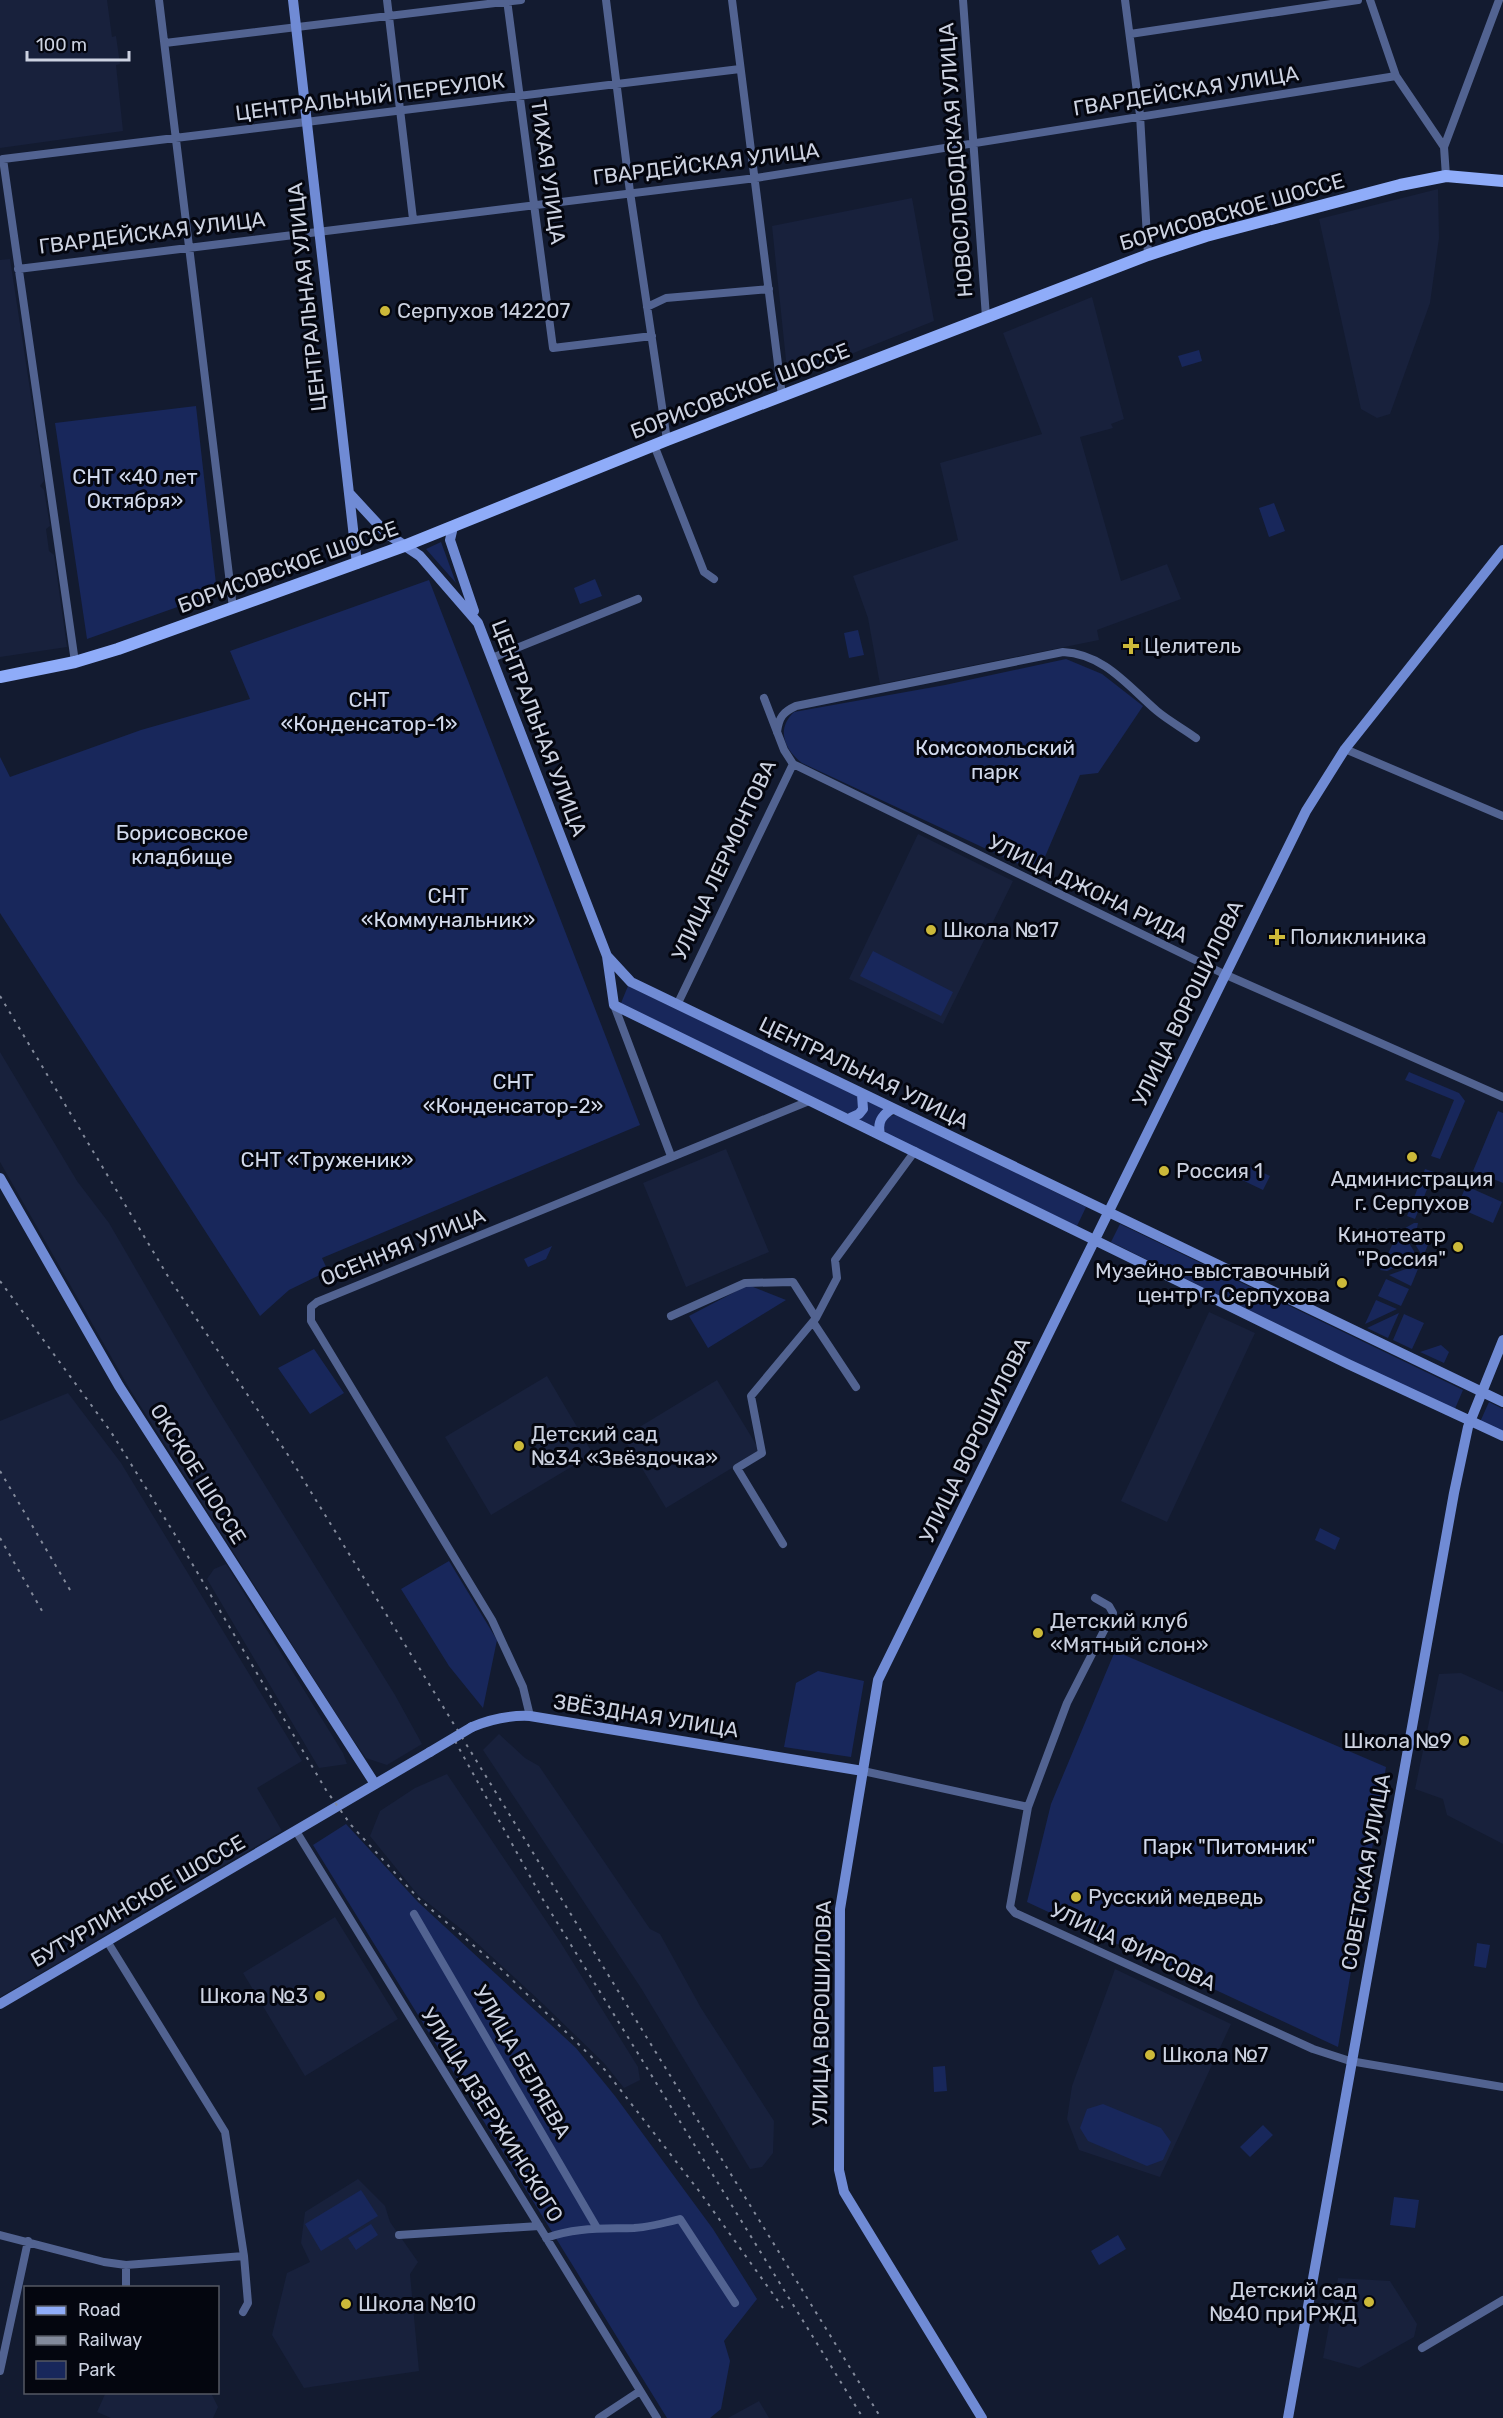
<svg xmlns="http://www.w3.org/2000/svg" width="1503" height="2418" font-family="Rubik,sans-serif">
<style>
.built{fill:#18213c}
.green{fill:#18275b}
.lines{fill:none;stroke-linecap:round;stroke-linejoin:round}
.street{stroke:#526391;stroke-width:8}
.secondary{stroke:#708bd5;stroke-width:10}
.primary{stroke:#8facf9;stroke-width:12}
.rail{stroke:#838a9b;stroke-width:2;stroke-dasharray:3 6;stroke-linecap:butt}
.secondary-bridge{stroke:#708bd5;stroke-width:10}
.poi-dot{fill:#ccb939;stroke:#04060f;stroke-width:2}
.labels{text-anchor:middle;stroke-width:6;stroke-linejoin:round;paint-order:stroke}
.street-label{font-size:21px;fill:#ccd2e1;stroke:#04060f}
.poi-label{font-size:21px;fill:#ccd2e1;stroke:#04060f;text-anchor:start}
.park-label{font-size:21px;fill:#d2daed;stroke:#04060f}
</style>
<rect width="100%" height="100%" fill="#131b30"/>
<!-- built -->
<path class="built" d="M0 0H107L112 37 116 36 120 64 116 65 123 131 0 148Z
M1438 189 1439 238 1430 303 1390 414 1377 418 1361 409 1319 219Z
M912 198 934 321 788 379 772 226Z
M10 259 44 481 40 486 44 490 50 526 46 529 49 551 54 555 67 647 0 657V260Z
M1092 297 1124 419 1111 424 1113 428 1080 437 1121 581 1167 564 1181 599 1097 630 1099 640 880 684 868 618 853 576 958 540 940 463 1042 434 1003 333Z
M918 834 1013 881 943 1024 849 979Z
M0 1052 77 1181 109 1223 209 1395 395 1695 422 1744 387 1765 366 1758 349 1734 129 1388 0 1162Z
M726 1149 769 1252 686 1287 643 1183Z
M1209 1312 1255 1333 1167 1522 1121 1501Z
M547 1376 593 1454 491 1515 445 1437Z
M717 1380 760 1451 666 1508 623 1437Z
M68 1393 121 1463 302 1761 257 1788 282 1831 0 1997V1421Z
M226 1564 343 1753 347 1764 319 1768 207 1579 214 1569Z
M1461 1673 1503 1692V1844L1447 1815 1443 1799 1415 1789 1439 1674Z
M499 1734 525 1758 539 1766 650 1929 660 1934 701 2008 774 2121 773 2153 762 2167 750 2169 641 1988 483 1750Z
M447 1774 559 1940 638 2067 640 2080 624 2088 604 2063 541 2002 465 1932 418 1895 370 1836 380 1811 415 1788Z
M335 1917 398 2019 305 2076 243 1973Z
M1115 1969 1231 2024 1160 2177 1079 2150 1067 2119 1072 2086Z
M358 2179 385 2206 390 2222 418 2262 410 2274 419 2371 304 2388 272 2335 287 2273 310 2262 301 2243 305 2212Z
M1338 2278 1390 2281 1417 2324 1414 2337 1359 2368 1323 2358Z
M106 2392 211 2393 218 2407 213 2418H111L97 2412Z
M759 2401 769 2418H728Z"/>
<!-- green -->
<path class="green" d="M1199 350 1202 361 1182 367 1178 356Z
M196 406 217 593 87 639 55 423Z
M1274 503 1285 531 1269 537 1259 508Z
M441 542 456 583 426 549Z
M595 579 602 596 580 604 574 588Z
M429 580 640 1125 322 1258 328 1271 289 1290 260 1316 0 913V757L10 777 141 730 250 699 230 651Z
M858 630 864 655 849 658 844 633Z
M1066 659 1102 674 1143 706 1098 773 1080 775 1044 859 1027 868 802 763C784 749 776 729 794 712L945 685Z
M873 951 953 992 941 1016 860 976Z
M628 986 857 1096 859 1108 854 1113H846L621 1003Z
M1409 1072 1459 1093 1465 1101 1440 1159 1431 1156 1454 1100 1405 1080Z
M867 1101 886 1110 876 1129 857 1119Z
M1498 1111 1503 1113V1183L1473 1171Z
M896 1115 1086 1207 1077 1226 887 1134 883 1129 884 1122 890 1116Z
M1247 1165 1270 1176 1263 1190 1240 1179Z
M1425 1169 1434 1172 1415 1219 1407 1216Z
M1466 1186 1502 1202 1493 1223 1457 1207Z
M1414 1223H1418L1416 1233 1422 1236 1430 1228 1434 1230 1423 1257 1410 1236 1400 1231Z
M1120 1224 1463 1390 1454 1411 1111 1242Z
M1397 1235 1406 1238 1418 1258 1387 1271 1380 1270Z
M552 1246 546 1259 528 1267 524 1259Z
M1420 1264 1411 1286 1389 1275Z
M1386 1279 1409 1289 1401 1306 1378 1296Z
M748 1285 786 1300 708 1348 689 1316Z
M1376 1300 1397 1309 1365 1324Z
M1399 1313 1388 1338 1367 1328Z
M1404 1314 1424 1323 1412 1349 1393 1340Z
M1441 1345 1449 1352 1444 1363 1420 1352Z
M314 1349 344 1393 310 1414 278 1368Z
M1489 1402 1503 1409V1432L1480 1422Z
M1320 1528 1340 1538 1335 1550 1315 1540Z
M449 1561 497 1640 483 1708 449 1666 401 1589Z
M1115 1651 1386 1767 1338 2047 1027 1902 1051 1804Z
M818 1671 864 1681 851 1757 784 1747 796 1683Z
M346 1824 418 1902 576 2048 615 2096 713 2229 757 2299 724 2341 730 2361 721 2409 710 2418H667L313 1845Z
M829 1922 828 1977C812 1963 813 1936 829 1922Z
M1477 1943 1490 1945 1486 1968 1474 1966Z
M945 2066 947 2091 934 2092 933 2067Z
M1103 2104 1161 2128 1171 2142 1163 2160 1147 2166 1088 2141 1080 2128 1087 2109Z
M1263 2125 1273 2135 1250 2157 1240 2147Z
M361 2190 378 2216 321 2251 305 2224Z
M1394 2197 1419 2200 1415 2228 1390 2225Z
M371 2224 378 2235 356 2250 348 2238Z
M1118 2235 1126 2249 1099 2265 1091 2251Z"/>
<g class="lines">
<!-- street -->
<path class="street" d="M159 0 233 608
M387 0 413 219
M507 0 553 348 652 336
M606 0 630 192 667 440
M732 0 782 396
M963 0 986 317
M1125 0 1140 115 1148 255
M1370 0 1396 76 1444 147 1446 176
M1130 34 1358 0
M165 43 521 0
M1444 147 1499 0
M18 269 756 178 1396 76
M647 307 666 298 769 289
M654 445 704 572 714 579
M492 658 638 599
M75 662 3 159 740 69
M777 732C779 717 783 712 796 706L1063 652C1104 654 1128 686 1157 711 1169 721 1184 729 1196 738
M1345 749 1503 816
M793 764 1224 974 1503 1097
M678 1003 793 764 784 750 764 698
M614 1005 671 1156
M671 1316 745 1283 793 1282 816 1318 837 1278 835 1260 915 1151
M813 1322 856 1387
M783 1544 737 1468 762 1453 751 1396 816 1318
M1095 1598 1109 1606 1113 1613 1067 1703 1028 1807 1010 1907 1015 1913 1313 2049 1350 2061 1503 2087
M530 1716 523 1687 492 1620 311 1321V1307L317 1302 809 1101
M863 1771 1028 1807
M296 1831 657 2418
M414 1914 597 2228
M107 1941 225 2132 244 2256 248 2303 243 2312
M0 2235 104 2262 126 2265 244 2256
M399 2235 539 2226
M546 2238C575 2227 604 2229 634 2228 650 2227 665 2223 680 2219L735 2303
M126 2265V2288
M1422 2348 1503 2300
M0 2371 28 2241
M599 2418 640 2391"/>
<!-- secondary -->
<path class="secondary" d="M293 0 357 564
M349 493 386 533 420 556 478 623 607 956 631 982 1503 1402
M453 527 450 540 474 611
M607 956 614 1005 1348 1364 1503 1436
M848 1119 859 1114 863 1109 862 1095
M880 1134C877 1122 882 1115 892 1109
M0 1178 119 1386 375 1784
M472 1727C491 1719 509 1715 530 1716L863 1771
M0 2004 430 1752
M982 2418 844 2192 839 2170 840 1909 878 1680 1306 811 1345 749 1503 550
M1288 2418 1454 1493 1468 1427 1503 1340"/>
<!-- primary -->
<path class="primary" d="M0 677 75 662 118 649 404 546 667 440 1148 255 1206 236 1400 185 1446 176 1503 181"/>
<!-- rail -->
<path class="rail" d="M0 996 169 1278 290 1458 881 2418
M0 1281 111 1432 174 1533 326 1790 351 1825 419 1899 500 1968 605 2070 699 2191 783 2308
M0 1471 73 1595
M0 1538 45 1616
M455 1741 542 1898 863 2418"/>
<!-- secondary-bridge -->
<path class="secondary-bridge" d="M430 1752 472 1727"/>
</g>
<!-- markers -->
<g class="poi-dot">
<circle cx="385" cy="311" r="6"/>
<path d="M1128 637h6v6h6v6h-6v6h-6v-6h-6v-6h6z"/>
<circle cx="931" cy="930" r="6"/>
<path d="M1274 928h6v6h6v6h-6v6h-6v-6h-6v-6h6z"/>
<circle cx="1412" cy="1157" r="6"/>
<circle cx="1164" cy="1171" r="6"/>
<circle cx="1458" cy="1247" r="6"/>
<circle cx="1342" cy="1283" r="6"/>
<circle cx="519" cy="1446" r="6"/>
<circle cx="1038" cy="1633" r="6"/>
<circle cx="1464" cy="1741" r="6"/>
<circle cx="1076" cy="1897" r="6"/>
<circle cx="320" cy="1996" r="6"/>
<circle cx="1150" cy="2055" r="6"/>
<circle cx="1369" cy="2302" r="6"/>
<circle cx="346" cy="2304" r="6"/>
</g>
<g class="labels">
<!-- street labels -->
<g class="street-label">
<text transform="translate(1186 91) rotate(-9)" y="7">ГВАРДЕЙСКАЯ УЛИЦА</text>
<text transform="translate(370 97) rotate(-7)" y="7">ЦЕНТРАЛЬНЫЙ ПЕРЕУЛОК</text>
<text transform="translate(956 160) rotate(-94)" y="7">НОВОСЛОБОДСКАЯ УЛИЦА</text>
<text transform="translate(706 164) rotate(-7)" y="7">ГВАРДЕЙСКАЯ УЛИЦА</text>
<text transform="translate(548 172) rotate(82)" y="7">ТИХАЯ УЛИЦА</text>
<text transform="translate(1232 212) rotate(-16)" y="7">БОРИСОВСКОЕ ШОССЕ</text>
<text transform="translate(152 233) rotate(-7)" y="7">ГВАРДЕЙСКАЯ УЛИЦА</text>
<text transform="translate(307 297) rotate(-96)" y="7">ЦЕНТРАЛЬНАЯ УЛИЦА</text>
<text transform="translate(740 391) rotate(-21)" y="7">БОРИСОВСКОЕ ШОССЕ</text>
<text transform="translate(288 567) rotate(-20)" y="7">БОРИСОВСКОЕ ШОССЕ</text>
<text transform="translate(539 728) rotate(69)" y="7">ЦЕНТРАЛЬНАЯ УЛИЦА</text>
<text transform="translate(724 860) rotate(-65)" y="7">УЛИЦА ЛЕРМОНТОВА</text>
<text transform="translate(1088 889) rotate(26)" y="7">УЛИЦА ДЖОНА РИДА</text>
<text transform="translate(1188 1003) rotate(-64)" y="7">УЛИЦА ВОРОШИЛОВА</text>
<text transform="translate(864 1073) rotate(26)" y="7">ЦЕНТРАЛЬНАЯ УЛИЦА</text>
<text transform="translate(403 1247) rotate(-22)" y="7">ОСЕННЯЯ УЛИЦА</text>
<text transform="translate(975 1440) rotate(-64)" y="7">УЛИЦА ВОРОШИЛОВА</text>
<text transform="translate(198 1474) rotate(58)" y="7">ОКСКОЕ ШОССЕ</text>
<text transform="translate(646 1716) rotate(9)" y="7">ЗВЁЗДНАЯ УЛИЦА</text>
<text transform="translate(1366 1872) rotate(-80)" y="7">СОВЕТСКАЯ УЛИЦА</text>
<text transform="translate(138 1901) rotate(-30)" y="7">БУТУРЛИНСКОЕ ШОССЕ</text>
<text transform="translate(1133 1947) rotate(25)" y="7">УЛИЦА ФИРСОВА</text>
<text transform="translate(822 2013) rotate(-89)" y="7">УЛИЦА ВОРОШИЛОВА</text>
<text transform="translate(522 2062) rotate(60)" y="7">УЛИЦА БЕЛЯЕВА</text>
<text transform="translate(492 2115) rotate(58)" y="7">УЛИЦА ДЗЕРЖИНСКОГО</text>
</g>
<!-- poi labels -->
<g class="poi-label">
<text x="397" y="318">Серпухов 142207</text>
<text x="1144" y="653">Целитель</text>
<text x="943" y="937">Школа №17</text>
<text x="1290" y="944">Поликлиника</text>
<text x="1176" y="1178">Россия 1</text>
<text x="1412" y="1186" text-anchor="middle">Администрация<tspan x="1412" dy="24">г. Серпухов</tspan></text>
<text x="1446" y="1242" text-anchor="end">Кинотеатр<tspan x="1446" dy="24">"Россия"</tspan></text>
<text x="1330" y="1278" text-anchor="end">Музейно-выставочный<tspan x="1330" dy="24">центр г. Серпухова</tspan></text>
<text x="531" y="1441">Детский сад<tspan x="531" dy="24">№34 «Звёздочка»</tspan></text>
<text x="1050" y="1628">Детский клуб<tspan x="1050" dy="24">«Мятный слон»</tspan></text>
<text x="1452" y="1748" text-anchor="end">Школа №9</text>
<text x="1088" y="1904">Русский медведь</text>
<text x="308" y="2003" text-anchor="end">Школа №3</text>
<text x="1162" y="2062">Школа №7</text>
<text x="1357" y="2297" text-anchor="end">Детский сад<tspan x="1357" dy="24">№40 при РЖД</tspan></text>
<text x="358" y="2311">Школа №10</text>
</g>
<!-- park labels -->
<g class="park-label">
<text x="135" y="484">СНТ «40 лет<tspan x="135" dy="24">Октября»</tspan></text>
<text x="369" y="707">СНТ<tspan x="369" dy="24">«Конденсатор-1»</tspan></text>
<text x="995" y="755">Комсомольский<tspan x="995" dy="24">парк</tspan></text>
<text x="182" y="840">Борисовское<tspan x="182" dy="24">кладбище</tspan></text>
<text x="448" y="903">СНТ<tspan x="448" dy="24">«Коммунальник»</tspan></text>
<text x="513" y="1089">СНТ<tspan x="513" dy="24">«Конденсатор-2»</tspan></text>
<text x="327" y="1167">СНТ «Труженик»</text>
<text x="1229" y="1854">Парк "Питомник"</text>
</g>
</g>
<!-- legend -->
<rect x="24" y="2286" width="195" height="108" fill="#04060f" stroke="#545863" stroke-width="1.5"/>
<rect x="36" y="2306" width="30" height="9" fill="#8facf9" stroke="#545863" stroke-width="1.5"/>
<text x="78" y="2316" font-size="18" fill="#ccd2e1">Road</text>
<rect x="36" y="2336" width="30" height="9" fill="#838a9b" stroke="#545863" stroke-width="1.5"/>
<text x="78" y="2346" font-size="18" fill="#ccd2e1">Railway</text>
<rect x="36" y="2361" width="30" height="18" fill="#18275b" stroke="#545863" stroke-width="1.5"/>
<text x="78" y="2376" font-size="18" fill="#ccd2e1">Park</text>
<!-- scale -->
<path d="M27 51v9h102v-9" fill="none" stroke="#ccd2e1" stroke-width="3"/>
<text x="36" y="51" font-size="18" fill="#ccd2e1" stroke="#04060f" stroke-width="4.5" paint-order="stroke">100 m</text>
</svg>
